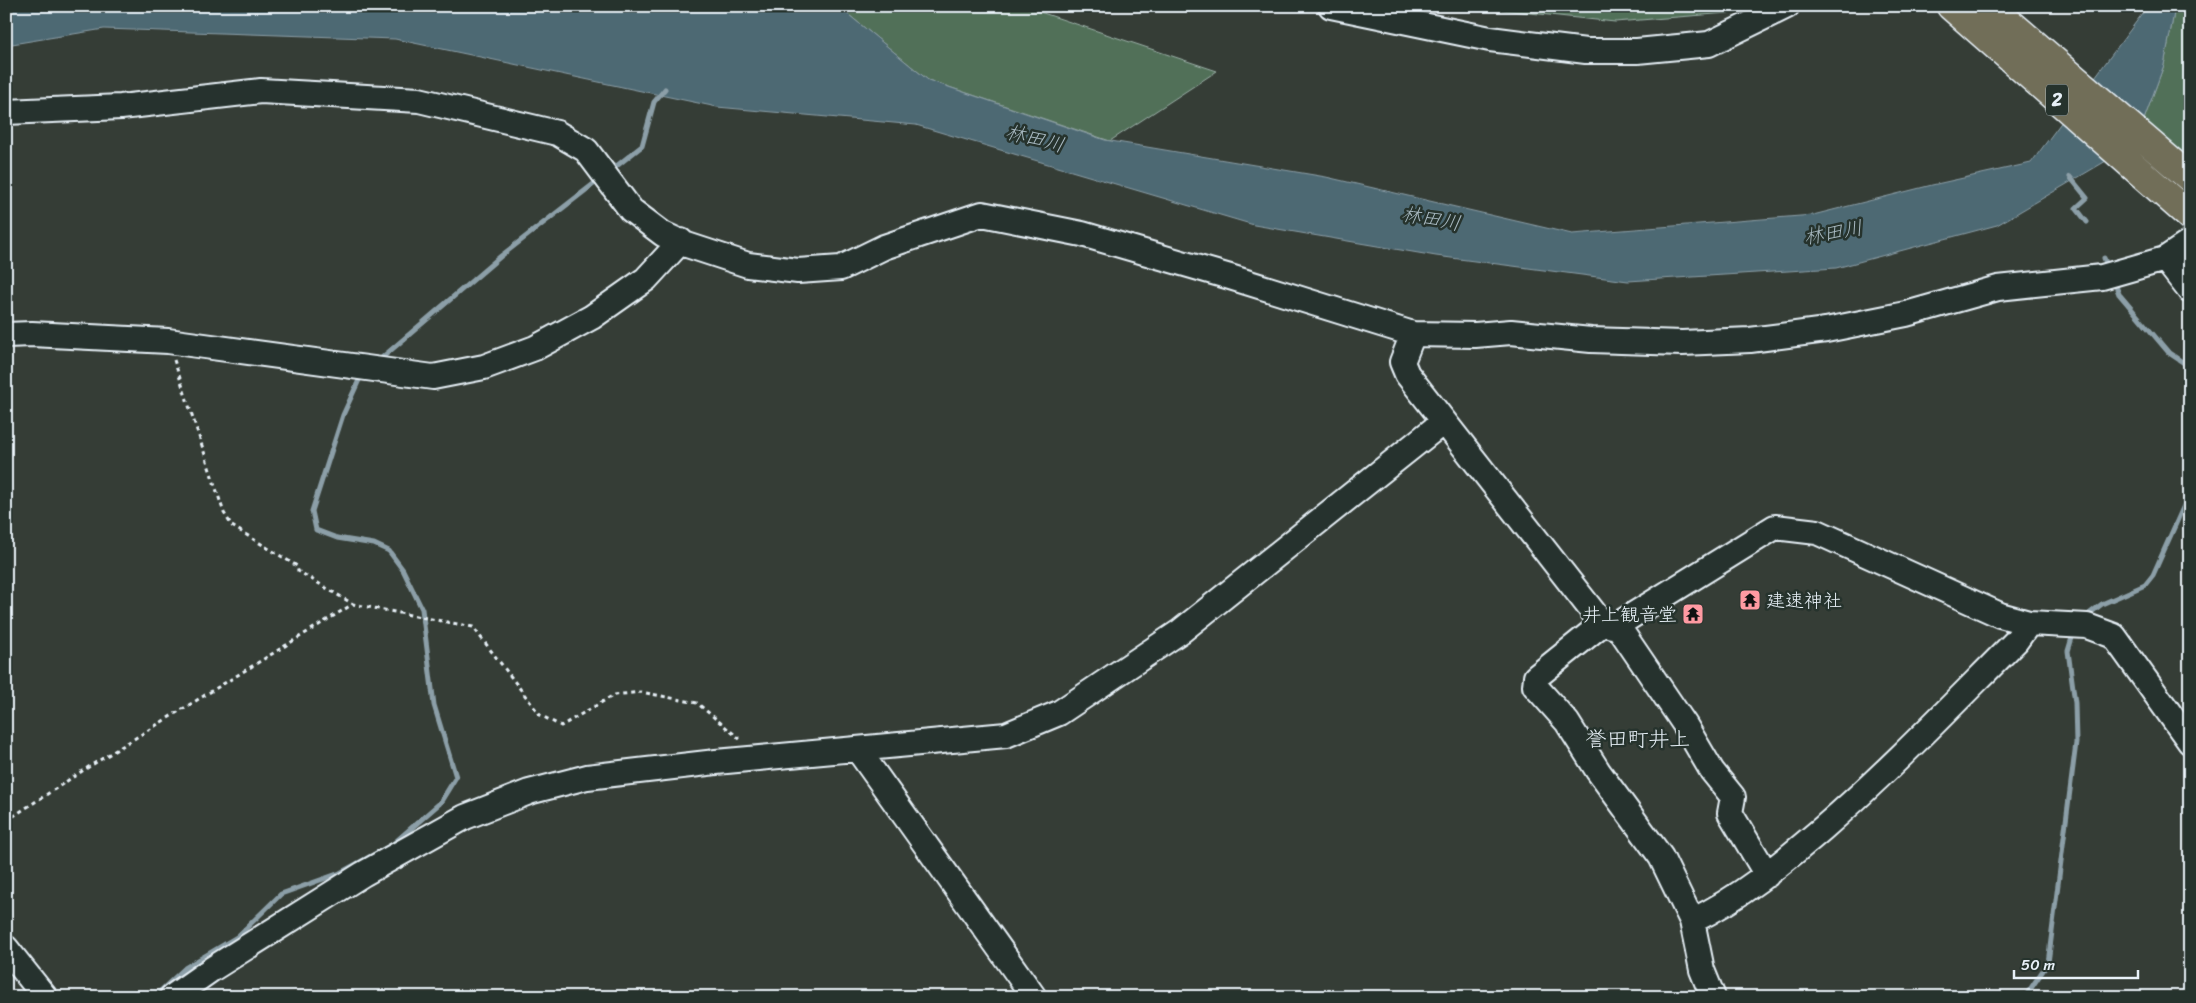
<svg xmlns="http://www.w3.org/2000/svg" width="2196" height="1003" font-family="Sriracha,'Klee One',sans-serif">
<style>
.green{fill:#517059;stroke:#9cb0a8}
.water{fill:#4e6973;stroke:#8c9fa8}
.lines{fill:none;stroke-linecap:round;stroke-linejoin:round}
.stream{stroke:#8c9fa8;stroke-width:5}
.minor-casing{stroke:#e8f1f8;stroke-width:28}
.highway-casing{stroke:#e8f1f8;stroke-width:31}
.path{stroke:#e8f1f8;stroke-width:3;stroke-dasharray:4 4;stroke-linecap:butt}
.minor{stroke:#26332d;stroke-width:24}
.highway{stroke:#716e59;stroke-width:28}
.labels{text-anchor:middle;stroke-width:5;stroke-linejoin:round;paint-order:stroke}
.shield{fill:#26332d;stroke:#aeb8bb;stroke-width:1}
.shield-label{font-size:18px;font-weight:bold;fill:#e8f1f8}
.poi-label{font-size:19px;fill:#e8f1f8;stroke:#26332d;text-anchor:start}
.water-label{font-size:20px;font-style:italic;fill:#aabbc3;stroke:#26332d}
.quarter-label{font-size:21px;fill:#e8f1f8;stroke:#26332d}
</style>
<rect width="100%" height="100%" fill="#353d36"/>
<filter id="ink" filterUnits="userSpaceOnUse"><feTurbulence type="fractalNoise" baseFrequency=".02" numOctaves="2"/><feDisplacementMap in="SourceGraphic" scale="10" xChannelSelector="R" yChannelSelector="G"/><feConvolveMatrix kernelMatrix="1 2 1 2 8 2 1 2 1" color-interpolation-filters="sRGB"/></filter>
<g filter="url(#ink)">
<!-- green -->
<path class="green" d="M838 6H1022L1217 71 1110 141 928 80Z
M1464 6H1759L1753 11 1615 22Z
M2184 6H2190V149L2162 168 2135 144 2164 65 2174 13Z"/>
<!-- water -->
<path class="water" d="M6 6H838L928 80 1105 140 1326 177 1572 234 1813 215 1932 185 2031 163 2148 6H2184L2174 13 2164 65 2135 144 1997 225 1836 268 1628 281 1436 256 1254 225 916 125 717 107 395 39 104 29 6 45Z"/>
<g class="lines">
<!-- stream -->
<path class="stream" d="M609 172 642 146 654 102 665 89
M2070 177 2087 198 2076 208 2087 222
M2104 258 2108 268
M2114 281 2119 294 2169 353 2190 367
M377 362 501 256 600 179
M2085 617 2102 604 2145 585 2153 575 2190 492
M2029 994 2085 997
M154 997 185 968 237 937 281 894 340 873 393 844 440 803 456 777 434 705 422 609 403 570 389 551 374 544 337 538 316 530 312 511 343 415 359 380 364 375
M2025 997 2048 963 2076 743 2075 703 2068 651 2074 631"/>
<!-- minor casing -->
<g class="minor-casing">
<path id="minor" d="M1331 6 1490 39 1586 51H1637L1709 44 1787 6
M6 112 121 107 261 91 419 100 557 133 586 150 631 210 663 234 687 245 748 265 798 271 841 268 884 247 982 214 1082 234 1230 277 1413 334 1475 335 1511 332 1591 340 1682 343 1750 340 1826 330 1906 314 1998 288 2102 277 2165 259 2189 243
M2165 259 2190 291
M1413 334 1402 362 1407 374 1601 622 1612 626 1617 625 1775 527 1817 532 2000 615 2029 623 2087 626 2114 636 2190 742
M6 335 32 334 168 341 433 377 484 367 535 348 592 317 646 279 681 241
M1601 622 1597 628 1536 677 1535 686 1567 722 1598 771 1661 857 1692 921 1702 970 1713 997
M1617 625 1685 725 1712 771 1733 797 1730 813 1767 875
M858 750 1034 997
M1692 921C1740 898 1781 864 1822 829 1890 770 1952 705 2016 641L2029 623
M6 948 45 997
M172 997 212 969 363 874 465 817 529 792 587 777 716 762 1006 735 1059 713 1181 631 1443 422"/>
</g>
<!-- highway casing -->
<g class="highway-casing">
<path id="highway" d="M1951 6 2190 216
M1990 6 2190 178"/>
</g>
<!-- path -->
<path class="path" d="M174 360 224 513 232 526 297 566 298 571 353 604 473 627 540 715 561 726 614 695 641 692 697 703 741 740
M6 821 90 766 353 604"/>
<!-- minor -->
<use href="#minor" class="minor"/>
<!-- highway -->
<use href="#highway" class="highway"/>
</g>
</g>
<!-- icons -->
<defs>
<g id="temple-square" transform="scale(1.125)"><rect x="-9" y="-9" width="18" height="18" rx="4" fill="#ff9aa2" stroke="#26332d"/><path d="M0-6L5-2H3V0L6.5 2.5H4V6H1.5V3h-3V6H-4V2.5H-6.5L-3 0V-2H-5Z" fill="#111"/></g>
</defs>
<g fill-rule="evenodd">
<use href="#temple-square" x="1750" y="600"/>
<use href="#temple-square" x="1693" y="614"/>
</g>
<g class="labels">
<!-- shield labels -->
<rect class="shield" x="2046" y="84.5" width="22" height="31" rx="4"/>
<g class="shield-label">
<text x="2057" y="106">2</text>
</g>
<!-- poi labels -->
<g class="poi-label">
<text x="1766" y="607">建速神社</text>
<text x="1677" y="621" text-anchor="end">井上観音堂</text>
</g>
<!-- water labels -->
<g class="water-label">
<text transform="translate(1035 138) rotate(14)" y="7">林田川</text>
<text transform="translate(1431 218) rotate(10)" y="7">林田川</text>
<text transform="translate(1833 232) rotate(-10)" y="7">林田川</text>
</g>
<!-- quarter labels -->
<g class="quarter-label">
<text x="1638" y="746">誉田町井上</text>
</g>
</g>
<!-- margin -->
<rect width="2196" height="1003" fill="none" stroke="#26332d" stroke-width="25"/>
<rect x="12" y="12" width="2171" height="978" fill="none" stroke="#e8f1f8" stroke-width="2" filter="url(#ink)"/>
<!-- scale -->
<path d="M2014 970v8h124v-8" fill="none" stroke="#e8f1f8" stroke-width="2.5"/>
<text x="2021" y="970" font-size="15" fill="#e8f1f8" stroke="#26332d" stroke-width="4" paint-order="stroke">50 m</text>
</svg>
